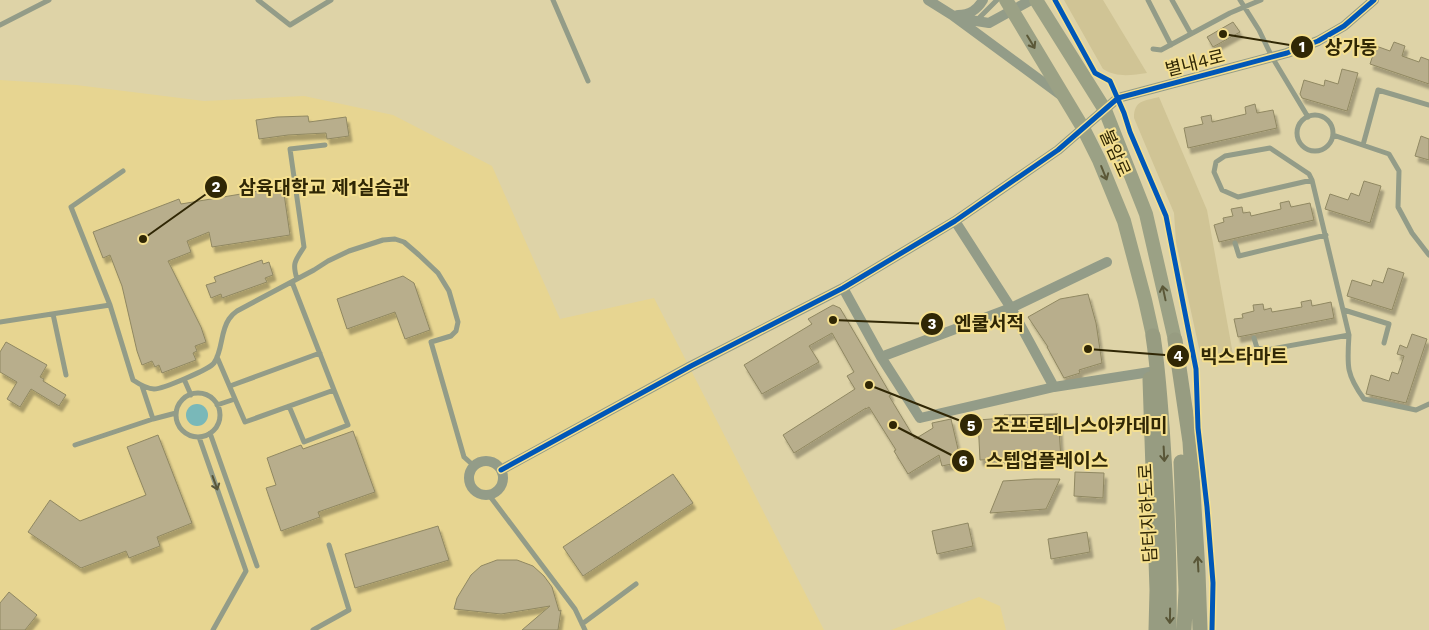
<svg xmlns="http://www.w3.org/2000/svg" width="1429" height="630" font-family="'Work Sans','Noto Sans KR',sans-serif">
<style>
.built{fill:#e7d591}
.green{fill:#d0c495}
.water{fill:#79b8b9}
.building{fill:#b8ae8c;stroke:#908862;filter:url(#shadow)}
.lines{fill:none;stroke-linecap:round;stroke-linejoin:round}
.lane{stroke:#939c88;stroke-width:5}
.street{stroke:#939c88;stroke-width:10}
.secondary{stroke:#9ba185;stroke-width:14}
.primary{stroke:#979c81;stroke-width:15}
.cycleway-casing{stroke:#f5e090;stroke-width:8}
.cycleway{stroke:#0057b8;stroke-width:5}
.oneway{stroke:#5b5838}
.oneway2{stroke:#595637}
.oneway3{stroke:#585639}
.labels{text-anchor:middle;stroke-width:4;stroke-linejoin:round;paint-order:stroke}
.street-label{font-size:18px;fill:#302705;stroke:#f5e090}
.leader{fill:none;stroke:#302705;stroke-width:2}
.callout-dot{fill:#302705;stroke:#f5e090;stroke-width:2}
.mark-label{font-size:15px;text-anchor:middle;font-weight:bold;fill:#fff}
.callout-label{font-size:19px;text-anchor:middle;font-weight:bold;fill:#302705;stroke:#f5e090;stroke-width:4;stroke-linejoin:round;paint-order:stroke}
</style>
<defs>
<filter id="shadow"><feDropShadow dx="3" dy="5.5" stdDeviation="1" flood-color="#0004"/></filter>
</defs>
<rect width="100%" height="100%" fill="#ded3a7"/>
<!-- built -->
<path class="built" d="M0 80 76 85 204 101 304 96 393 115 492 166 560 319 654 298 824 630H0Z
M979 597 1000 606 1006 630H891Z"/>
<!-- green -->
<path class="green" d="M1064 0H1103L1147 73C1132 75 1117 78 1103 69Z
M1159 97 1207 210 1234 360 1202 362 1176 242 1174 213 1134 118C1134 100 1144 101 1159 97Z"/>
<!-- water -->
<path class="water" d="M186 415a11 11 0 1 1 22 0a11 11 0 1 1-22 0Z"/>
<!-- building -->
<path class="building" d="M1233 22 1240 32 1213 47 1207 37Z
M1394 42 1405 46 1402 56 1419 62 1421 57 1429 60V84L1370 64 1376 46 1390 51Z
M1342 69 1358 73 1347 111 1302 98 1300 94 1304 80 1324 86 1325 80 1338 84Z
M1255 104 1257 113 1273 110 1277 128 1188 148 1184 128 1203 124 1201 117 1211 115 1212 122 1246 114 1245 107Z
M308 116 309 122 346 117 349 136 327 139 326 133 288 135 259 139 256 120 277 117Z
M1421 136 1429 139V160L1415 156Z
M1364 181 1381 186 1370 223 1325 209 1330 194 1348 200 1351 193 1359 196Z
M283 187 290 235 212 247 209 232 187 241 191 252 168 261 201 327 206 342 195 346 197 351 193 353 196 360 162 373 159 365 155 367 152 361 142 365 137 351 122 286 110 255 103 258 93 232 179 199 181 204Z
M1289 201 1291 207 1310 203 1314 220 1219 242 1214 225 1224 222 1223 218 1233 216 1231 209 1242 207 1243 213 1250 212 1251 216 1281 209 1280 203Z
M262 260 263 264 269 262 273 275 265 278 267 282 222 298 221 294 211 298 206 285 216 282 214 277Z
M1388 268 1404 273 1392 310 1347 296 1352 280 1371 286 1373 280 1383 283Z
M403 276 414 283 430 330 405 339 395 312 347 329 337 299Z
M1088 294 1096 323 1102 363 1079 370 1080 373 1064 378 1047 347H1048L1028 317 1060 299Z
M1311 300 1312 306 1331 302 1334 318 1238 337 1234 319 1243 318 1242 314 1254 311 1253 305 1263 304 1264 310 1271 308 1272 312 1302 307 1301 302Z
M833 305 840 308 891 395 889 396 915 439 933 428 932 423 951 419 961 462 942 466 939 455 908 474 894 451 896 450 869 407 866 409V408L794 453 783 435 855 389 847 376 854 372 832 333 809 346 819 362 762 394 744 365 812 324 808 319Z
M1412 334 1427 339 1406 403 1366 394 1371 375 1389 381 1392 372 1398 374 1404 356 1397 354 1400 345 1407 348Z
M6 342 47 365 40 377 44 379 43 381 66 395 59 406 31 389 20 407 7 399 17 382 0 372V352Z
M1058 414 1061 459H1020V462H1005V459L980 460 978 420 1004 418V415Z
M353 431 375 492 318 512 320 517 281 531 266 488 276 485 267 458 301 445 303 449Z
M158 435 192 523 157 537 160 546 129 558 126 551 81 568 28 532 50 500 80 521 146 495 127 447Z
M1075 472 1104 473 1103 498 1074 496Z
M673 474 693 503 583 576 563 547Z
M1035 479H1060L1046 509 990 513 1003 481Z
M968 523 973 546 937 554 932 531Z
M438 526 449 560 355 588 345 554Z
M1087 532 1090 552 1051 559 1048 539Z
M497 560H517L533 566 544 576 552 587 559 611 561 610 558 630H522L550 606 501 614 454 609 457 598 471 575 481 566Z
M9 592 37 615 25 630H0V603Z"/>
<g class="lines">
<!-- lane -->
<path class="lane" d="M258 0 290 25 331 0
M553 0 588 81
M1148 0 1171 45
M1172 0 1191 34
M1240 0 1259 30 1272 57 1308 117
M976 21 997 0
M0 25 49 0
M1153 49 1161 50 1230 13 1261 0
M1297 133a18 18 0 1 1 36 0a18 18 0 1 1-36 0Z
M1333 135 1389 154 1399 171 1398 207 1412 233 1429 255
M1363 145 1378 90 1429 105
M1312 180 1238 197 1222 190 1214 172 1216 162 1225 156 1270 148 1309 174 1312 180 1349 335C1347 366 1346 374 1364 399L1416 410 1429 404
M1235 243 1239 256 1326 235
M297 279C292 263 295 261 304 247L290 149 325 145
M110 305 71 207 123 171
M1344 310 1389 324 1384 343
M53 314 66 375
M0 322 110 305 133 380C139 384 147 389 154 389 163 389 210 369 214 363 223 350 220 332 229 319 231 316 234 313 237 311L314 270 328 261 349 251 383 240 395 239 404 242 419 255 438 273 449 291 458 322 456 331 451 336 431 342 464 457 474 466
M1254 338 1257 348 1266 350 1349 335
M184 379 191 395
M142 386 153 419 176 413
M230 386 320 353
M176 415a22 22 0 1 1 44 0a22 22 0 1 1-44 0Z
M235 399 245 422 334 390 292 282
M217 405 235 399 217 357
M289 406 304 442 348 425 334 390
M210 433 257 566
M199 437 246 571 213 630
M75 445 153 419
M489 495 575 609 585 630
M582 624 636 584
M313 630 349 610 329 545"/>
<!-- street -->
<path class="street" d="M928 0 952 15 970 20 989 23 1031 0
M952 15 1062 96
M958 15C970 15 977 10 983 0
M955 221 1011 308 1054 387
M843 288 881 357 920 418 1054 387 1150 372
M881 357 1011 308 1107 262
M469 478a17 17 0 1 1 34 0a17 17 0 1 1-34 0Z
M501 470 691 366 843 288 955 221 1058 150 1118 98 1287 53 1318 41 1344 26 1374 0"/>
<!-- secondary -->
<path class="secondary" d="M1006 0 1083 128 1099 160 1124 221 1145 300 1153 336
M1036 0 1105 110 1146 214 1175 340"/>
<!-- primary -->
<path class="primary" d="M1153 336C1160 381 1162 427 1165 473 1168 525 1170 578 1169 630
M1175 340 1190 442 1198 572 1200 630
M1150 379 1157 590 1156 630
M1181 462 1186 590 1184 630"/>
<!-- cycleway casing -->
<g class="cycleway-casing">
<path id="cycleway" d="M1055 0 1095 73 1110 81 1124 113 1130 132 1166 216 1196 369 1198 428 1207 507 1213 583 1212 630
M501 470 691 366 843 288 955 221 1058 150 1118 98 1287 53 1318 41 1344 26 1374 0"/>
</g>
<!-- cycleway -->
<use href="#cycleway" class="cycleway"/>
</g>
<!-- one-way arrows -->
<defs><path id="oneway-shaft" d="M-6 0H5M1.5-3L5.5 0L1.5 3" fill="none" stroke-width="1.6" stroke-linecap="round" stroke-linejoin="round" transform="scale(1.25)"/></defs>
<g class="oneway">
<use href="#oneway-shaft" transform="translate(1031 42) rotate(59)"/>
<use href="#oneway-shaft" transform="translate(1104 173) rotate(68)"/>
<use href="#oneway-shaft" transform="translate(1164 293) rotate(-102)"/>
</g>
<g class="oneway2">
<use href="#oneway-shaft" transform="translate(1164 454) rotate(87)"/>
<use href="#oneway-shaft" transform="translate(1198 564) rotate(-93)"/>
<use href="#oneway-shaft" transform="translate(1170 616) rotate(91)"/>
</g>
<use class="oneway3" href="#oneway-shaft" transform="translate(215 483) rotate(70)"/>
<g class="labels">
<!-- street labels -->
<g class="street-label">
<text transform="translate(1195 63) rotate(-14)" y="6">별내4로</text>
<text transform="translate(1115 153) rotate(66)" y="6">불암로</text>
<text transform="translate(1148 513) rotate(-93)" y="6">담터지하도로</text>
</g>
</g>
<!-- callouts -->
<path class="leader" d="M1223 34L1302 47M143 239L216 187M833 320L932 324M1088 349L1178 356M869 385L971 425M893 425L963 461"/>
<g class="callout-dot">
<circle cx="1223" cy="34" r="5"/>
<circle cx="143" cy="239" r="5"/>
<circle cx="833" cy="320" r="5"/>
<circle cx="1088" cy="349" r="5"/>
<circle cx="869" cy="385" r="5"/>
<circle cx="893" cy="425" r="5"/>
<circle cx="1302" cy="47" r="12"/>
<circle cx="216" cy="187" r="12"/>
<circle cx="932" cy="324" r="12"/>
<circle cx="1178" cy="356" r="12"/>
<circle cx="971" cy="425" r="12"/>
<circle cx="963" cy="461" r="12"/>
</g>
<g class="mark-label">
<text x="1302" y="52">1</text>
<text x="216" y="192">2</text>
<text x="932" y="329">3</text>
<text x="1178" y="361">4</text>
<text x="971" y="431">5</text>
<text x="963" y="466">6</text>
</g>
<g class="callout-label">
<text x="1351" y="54">상가동</text>
<text x="324" y="194">삼육대학교 제1실습관</text>
<text x="989" y="330">엔쿨서적</text>
<text x="1244" y="363">빅스타마트</text>
<text x="1080" y="432">조프로테니스아카데미</text>
<text x="1047" y="467">스텝업플레이스</text>
</g>
</svg>
